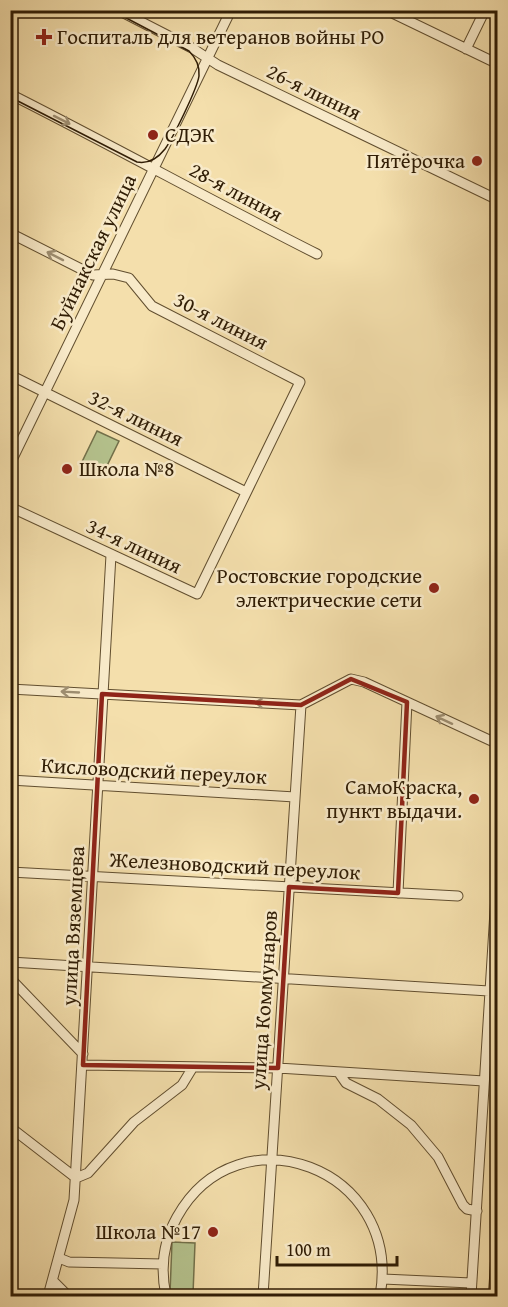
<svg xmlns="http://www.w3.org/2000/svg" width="508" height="1307" font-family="'Gentium Book Plus',serif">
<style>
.green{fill:#b5c38e;stroke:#72704a;stroke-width:1.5}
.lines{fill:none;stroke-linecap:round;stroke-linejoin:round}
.minor-casing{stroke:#614e2f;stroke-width:11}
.major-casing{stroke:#301d05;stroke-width:14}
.minor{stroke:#f8eac9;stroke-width:9}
.major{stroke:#eac076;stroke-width:12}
.tram{stroke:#301d05;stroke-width:1.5}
.oneway{stroke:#9e8e71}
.marked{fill:none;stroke:#8f2418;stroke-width:4.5;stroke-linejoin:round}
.poi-dot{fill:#8f2418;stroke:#f8eac9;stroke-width:2}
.labels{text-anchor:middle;stroke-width:5;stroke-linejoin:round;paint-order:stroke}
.poi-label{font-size:21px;fill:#301d05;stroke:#f8eac9;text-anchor:end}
.street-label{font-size:21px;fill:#301d05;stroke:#f8eac9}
</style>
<rect width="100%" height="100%" fill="#f4dfac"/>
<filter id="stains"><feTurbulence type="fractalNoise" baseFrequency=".00333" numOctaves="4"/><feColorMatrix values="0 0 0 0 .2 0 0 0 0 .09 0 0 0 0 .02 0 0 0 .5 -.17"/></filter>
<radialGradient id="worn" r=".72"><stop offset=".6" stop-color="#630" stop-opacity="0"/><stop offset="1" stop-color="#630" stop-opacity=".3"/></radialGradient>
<!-- green -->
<path class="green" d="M97 431 119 441 102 476 80 466Z
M172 1242 195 1243 193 1294 170 1293Z"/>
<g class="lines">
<!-- minor casing -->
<g class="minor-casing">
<path id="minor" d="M118 10 192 48 218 65 498 200
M386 10 498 64
M466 49 485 10
M10 94C113 146 214 202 317 254
M10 233 93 275 113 274 129 278 152 306 300 382 197 594 10 507
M10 375 246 492
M10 464 231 10
M10 689 301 705 351 679 364 682 498 744
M10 780 295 797
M10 872 458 896
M398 893 407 702
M10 962 489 991
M10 978 83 1054
M83 1065 278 1068 484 1081
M339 1073 346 1083 378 1099 411 1125 438 1157 463 1205 467 1209 477 1211
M10 1127 76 1178
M76 1178 88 1173 134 1122 182 1085 193 1067
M59 1258 69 1262 163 1264
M383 1279 471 1283
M53 1281 68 1296
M48 1296 74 1200 111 555
M166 1296C160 1268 163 1242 177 1217 238 1107 403 1168 380 1296
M263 1296 301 705
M471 1296 498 863"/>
</g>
<!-- major casing -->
<g class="major-casing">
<path id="major" d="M495 1296 498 1244"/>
</g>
<!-- minor -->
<use href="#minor" class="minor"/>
<!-- major -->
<use href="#major" class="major"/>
<!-- tram -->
<path class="tram" d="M10 97 137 162C148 164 158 158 165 149 173 138 197 89 199 76 200 66 196 58 189 51L111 10"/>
</g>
<!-- one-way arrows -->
<defs><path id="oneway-shaft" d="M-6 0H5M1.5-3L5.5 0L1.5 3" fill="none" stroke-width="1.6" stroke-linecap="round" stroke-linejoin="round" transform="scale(1.5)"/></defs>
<g class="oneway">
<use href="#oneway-shaft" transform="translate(62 120) rotate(27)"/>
<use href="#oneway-shaft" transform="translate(55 256) rotate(-153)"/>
<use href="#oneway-shaft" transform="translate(70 692) rotate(-177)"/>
<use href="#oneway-shaft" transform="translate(264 703) rotate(-177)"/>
<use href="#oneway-shaft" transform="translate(444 720) rotate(-155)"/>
</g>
<!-- marked area -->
<path class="marked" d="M351 679 407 702 398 893 289 887 278 1068 83 1065 102 694 301 705Z"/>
<!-- markers -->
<g class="poi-dot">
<path d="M41 28h6v6h6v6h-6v6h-6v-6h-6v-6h6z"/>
<circle cx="153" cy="135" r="6"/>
<circle cx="477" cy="161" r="6"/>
<circle cx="67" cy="469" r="6"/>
<circle cx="434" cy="588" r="6"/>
<circle cx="474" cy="799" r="6"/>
<circle cx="213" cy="1232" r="6"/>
</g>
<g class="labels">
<!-- poi labels -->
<g class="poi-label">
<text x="57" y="44" text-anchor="start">Госпиталь для ветеранов войны РО</text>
<text x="165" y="142" text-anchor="start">СДЭК</text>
<text x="465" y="168">Пятёрочка</text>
<text x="79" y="476" text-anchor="start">Школа №8</text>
<text x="422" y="583">Ростовские городские<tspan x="422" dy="24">электрические сети</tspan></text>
<text x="462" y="794">СамоКраска,<tspan x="462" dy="24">пункт выдачи.</tspan></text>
<text x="201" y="1239">Школа №17</text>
</g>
<!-- street labels -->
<g class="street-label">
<text transform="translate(314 92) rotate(26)" y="7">26-я линия</text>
<text transform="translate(236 192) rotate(28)" y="7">28-я линия</text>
<text transform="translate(93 252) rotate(-64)" y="7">Буйнакская улица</text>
<text transform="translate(221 321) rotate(27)" y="7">30-я линия</text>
<text transform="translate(136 418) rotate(26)" y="7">32-я линия</text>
<text transform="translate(134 546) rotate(25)" y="7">34-я линия</text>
<text transform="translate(154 771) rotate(3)" y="7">Кисловодский переулок</text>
<text transform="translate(235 866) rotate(3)" y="7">Железноводский переулок</text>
<text transform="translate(73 926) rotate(-87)" y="7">улица Вяземцева</text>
<text transform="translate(264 1000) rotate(-86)" y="7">улица Коммунаров</text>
</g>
</g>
<!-- margin -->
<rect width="508" height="1307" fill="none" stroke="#f4dfac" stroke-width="36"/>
<rect x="12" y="12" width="484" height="1283" fill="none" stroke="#301d05" stroke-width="3"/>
<rect x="18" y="18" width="472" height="1271" fill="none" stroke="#301d05" stroke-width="1.5"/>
<!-- scale -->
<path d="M277 1256v9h120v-9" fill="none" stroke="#301d05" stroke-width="3"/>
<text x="286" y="1256" font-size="18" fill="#301d05" stroke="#f8eac9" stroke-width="4.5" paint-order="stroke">100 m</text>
<rect width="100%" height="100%" filter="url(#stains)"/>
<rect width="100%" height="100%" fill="url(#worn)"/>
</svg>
